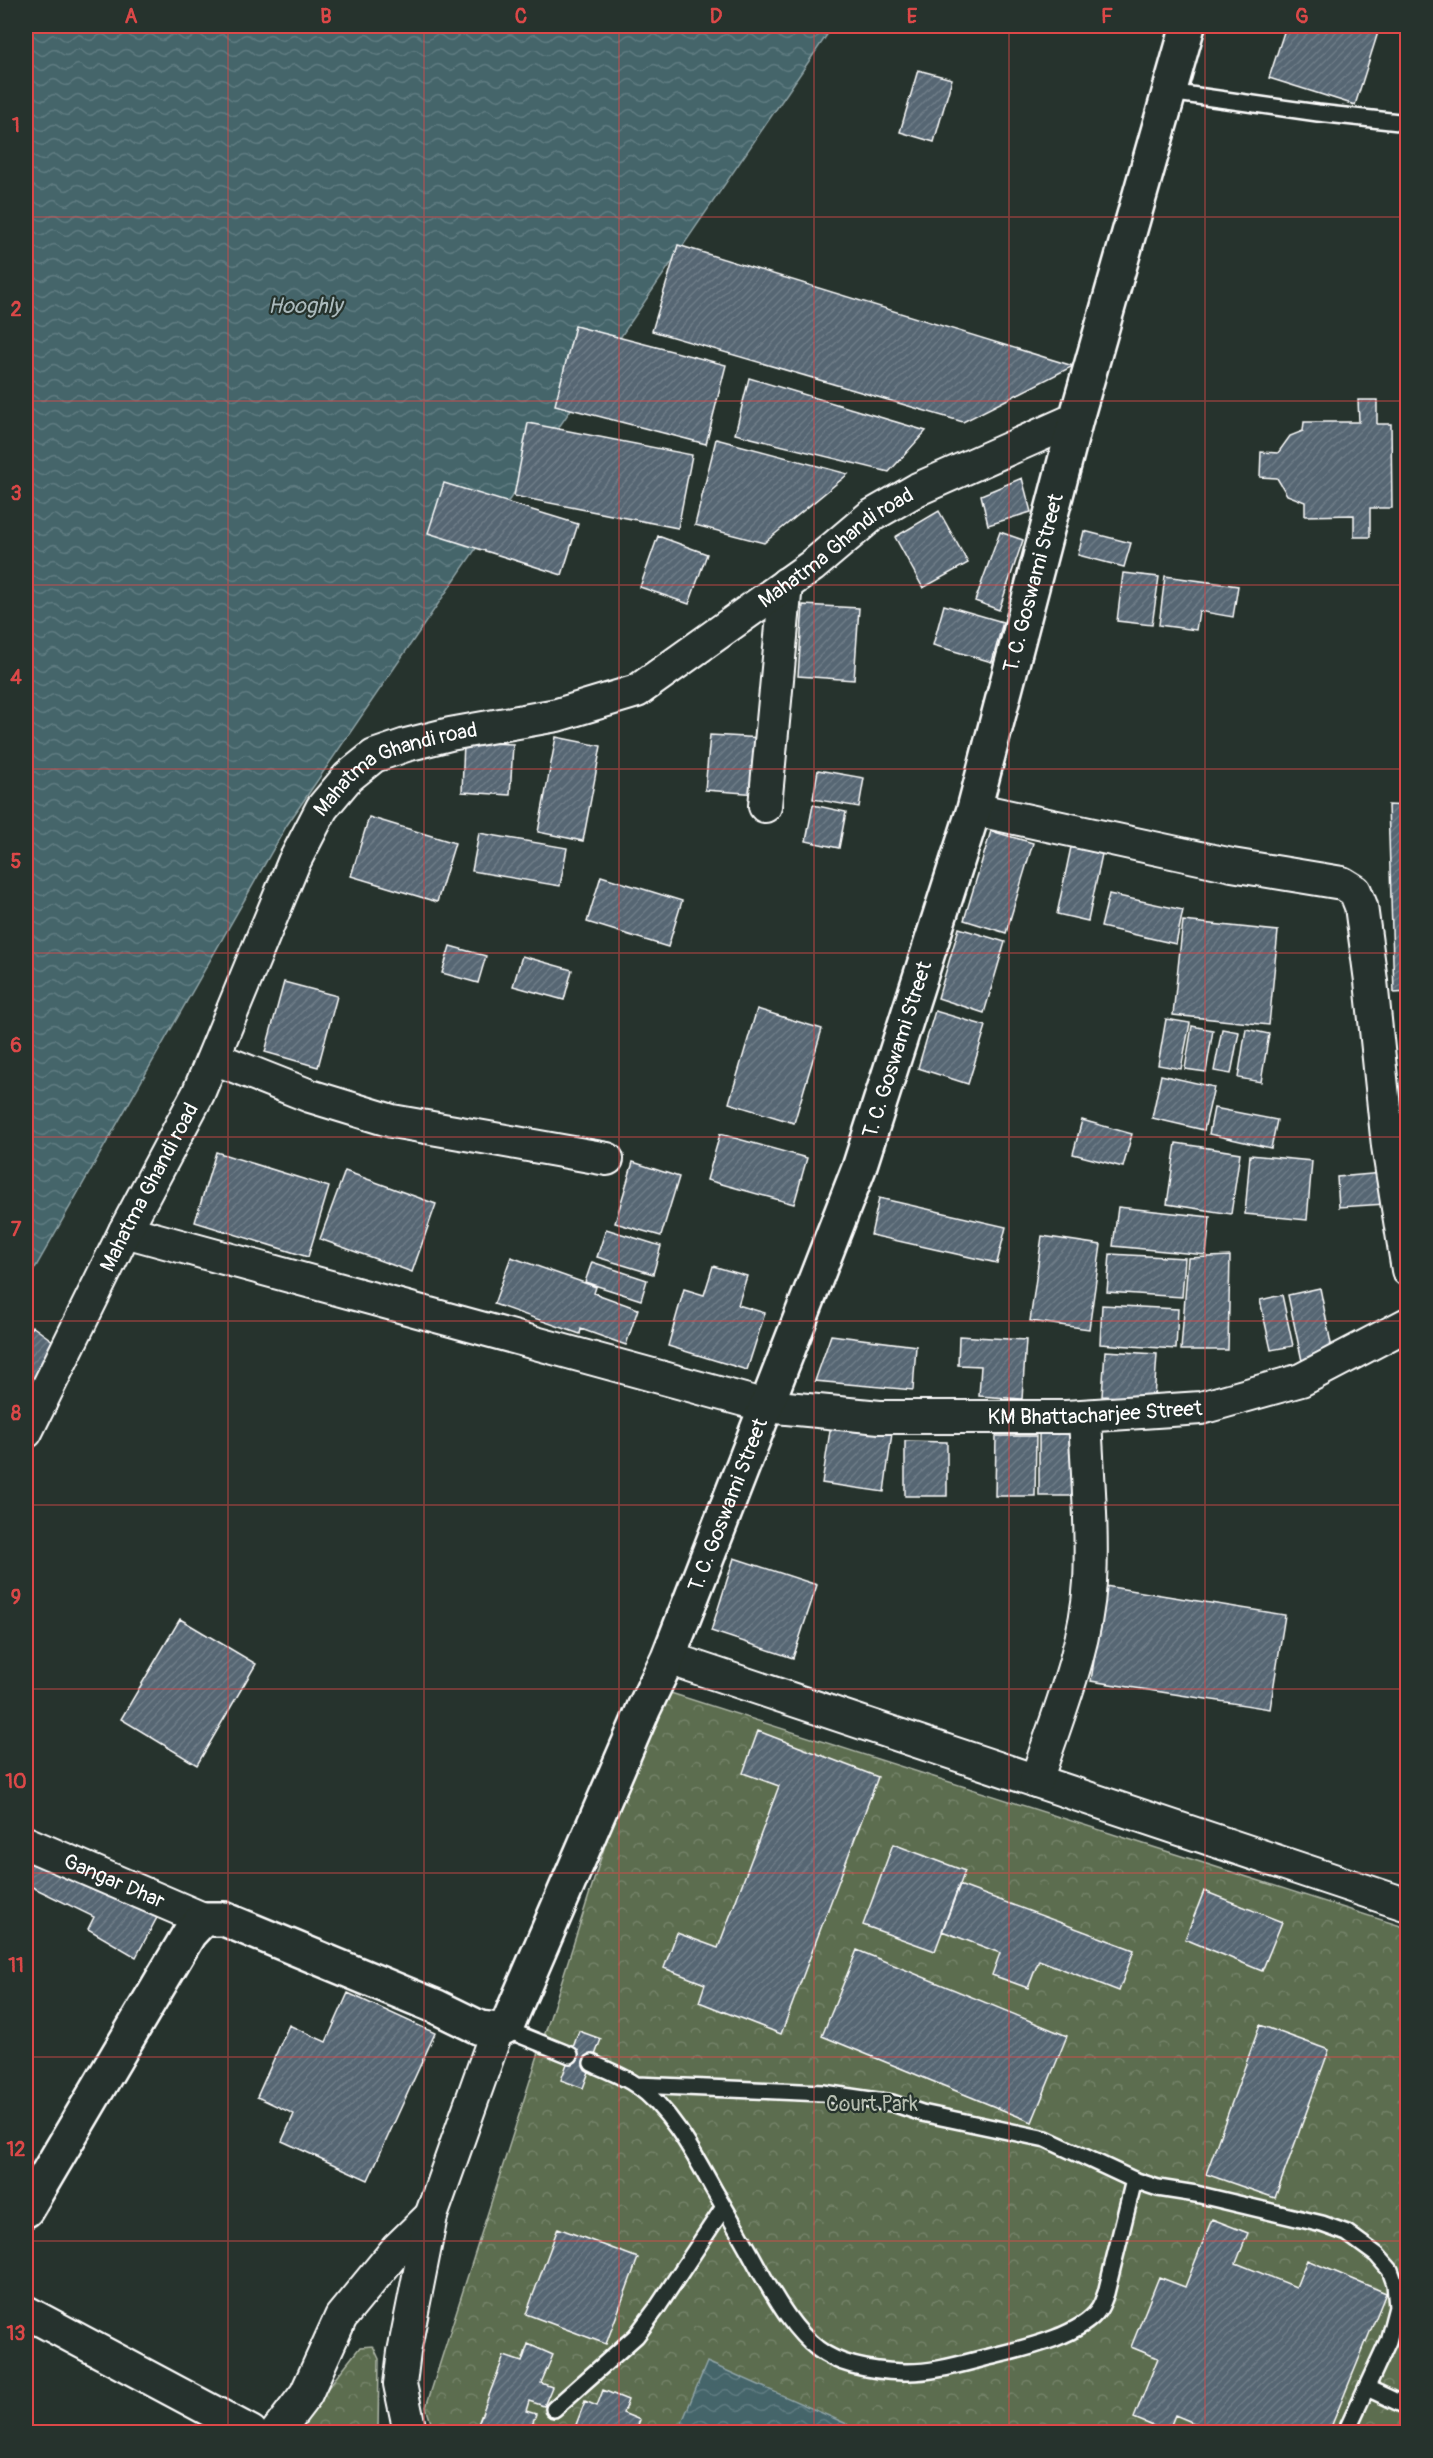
<svg xmlns="http://www.w3.org/2000/svg" width="1433" height="2458" font-family="Pangolin,sans-serif">
<style>
.forest{fill:url(#forest-crowns);stroke:#aeb6a7;stroke-width:1.5}
.water{fill:url(#water-waves);stroke:#8fa3a6;stroke-width:1.5}
.building{fill:url(#building-hatch);stroke:#fff;stroke-width:1.5}
.lines{fill:none;stroke-linecap:round;stroke-linejoin:round}
.service-casing{stroke:#fff;stroke-width:20}
.minor-casing{stroke:#fff;stroke-width:36}
.tertiary-casing{stroke:#fff;stroke-width:38}
.service{stroke:#26332d;stroke-width:15}
.minor{stroke:#26332d;stroke-width:32}
.tertiary{stroke:#26332d;stroke-width:33}
.grid{fill:none;stroke:#dc4848;stroke-width:1.5;stroke-opacity:0.55}
.labels{text-anchor:middle;stroke-width:4.5;stroke-linejoin:round;paint-order:stroke}
.street-label{font-size:21px;fill:#fff;stroke:#26332d}
.park-label{font-size:21px;fill:#b6bdb0;stroke:#26332d}
.water-label{font-size:22px;font-style:italic;fill:#abbabc;stroke:#26332d}
.neatline{fill:none;stroke:#dc4848;stroke-width:2}
.grid-label{font-size:20px;text-anchor:middle;font-weight:bold;fill:#dc4848}
</style>
<defs>
<pattern id="forest-crowns" width="20" height="18" patternUnits="userSpaceOnUse" patternTransform="scale(1.5)"><rect width="20" height="18" fill="#5c6d4f"/><path d="M2 6a3 3 0 1 1 6 0M12 15a3 3 0 1 1 6 0" fill="none" stroke="#748369"/></pattern>
<pattern id="water-waves" width="16" height="10" patternUnits="userSpaceOnUse" patternTransform="scale(1.5)"><rect width="16" height="10" fill="#44656b"/><path d="M0 5q4-4 8 0t8 0" fill="none" stroke="#607c81"/></pattern>
<pattern id="building-hatch" width="6" height="6" patternUnits="userSpaceOnUse" patternTransform="scale(1.5)"><rect width="6" height="6" fill="#566673"/><path d="M-1 1l2-2M0 6l6-6M5 7l2-2" fill="none" stroke="#6f7d88"/></pattern>
</defs>
<rect width="100%" height="100%" fill="#26332d"/>
<filter id="ink" filterUnits="userSpaceOnUse"><feTurbulence type="fractalNoise" baseFrequency=".0167" numOctaves="2"/><feDisplacementMap in="SourceGraphic" scale="12" xChannelSelector="R" yChannelSelector="G"/><feConvolveMatrix kernelMatrix="1 2 1 2 8 2 1 2 1" color-interpolation-filters="sRGB"/></filter>
<g filter="url(#ink)">
<!-- forest -->
<path class="forest" d="M655 1688 1407 1928V2432H434L426 2407Z
M373 2346 379 2359 378 2432H304L301 2422 360 2347Z"/>
<!-- water -->
<path class="water" d="M26 26H833L287 825 26 1284Z
M707 2362 865 2432H678Z"/>
<!-- building -->
<path class="building" d="M1286 26H1380L1355 105 1269 78Z
M918 70 952 79 934 142 900 132Z
M678 245 1073 366 963 422 652 331Z
M575 326 726 365 706 444 555 405Z
M749 378 926 431 889 472 735 434Z
M1358 400H1377V424H1391L1392 508H1370V537H1354V515L1305 516V502L1287 495 1277 478 1260 477 1261 452 1278 453 1290 436 1303 431 1304 422H1359Z
M528 423 692 455 678 528 514 496Z
M716 439 848 474 764 543 695 525Z
M1022 478 1031 512 988 525 981 495Z
M444 483 578 524 562 575 428 533Z
M939 511 968 563 923 588 895 537Z
M1084 531 1131 543 1124 567 1078 555Z
M1000 532 1023 540 999 610 975 601Z
M658 536 707 554 689 604 640 587Z
M1123 573 1159 577 1152 625 1117 621Z
M1165 576 1238 586 1233 617 1199 611 1196 630 1159 625Z
M803 605 859 608 854 680 798 676Z
M944 605 1003 622 992 662 933 645Z
M710 735 763 738 758 794 705 790Z
M556 737 601 746 583 841 538 832Z
M464 742 513 744 510 795 462 792Z
M818 770 864 778 859 807 813 799Z
M813 805 846 812 839 848 806 841Z
M1388 805 1408 806V992L1394 993Z
M369 817 455 843 437 902 351 876Z
M991 831 1033 843 1006 933 964 920Z
M479 833 567 848 560 886 472 871Z
M1071 847 1102 854 1088 921 1057 914Z
M601 876 682 901 668 947 587 922Z
M1109 894 1183 910 1176 944 1101 927Z
M1183 921 1278 931 1269 1025 1173 1015Z
M959 928 1005 942 984 1013 938 998Z
M450 946 486 956 478 983 442 973Z
M522 956 572 970 564 1000 513 986Z
M284 982 337 996 318 1067 265 1052Z
M757 1009 822 1029 794 1123 729 1103Z
M935 1011 986 1026 968 1084 918 1068Z
M1166 1019 1190 1023 1181 1069 1158 1065Z
M1192 1026 1213 1030 1206 1072 1185 1069Z
M1222 1029 1239 1032 1231 1074 1214 1071Z
M1246 1029 1269 1034 1261 1082 1238 1078Z
M1161 1075 1214 1087 1204 1130 1152 1118Z
M1214 1108 1277 1120 1271 1148 1209 1134Z
M1082 1120 1132 1134 1123 1167 1073 1154Z
M720 1134 807 1158 794 1204 707 1180Z
M1176 1143 1240 1153 1231 1214 1167 1204Z
M216 1152 329 1187 308 1257 195 1222Z
M1250 1155 1312 1161 1307 1220 1245 1214Z
M633 1162 679 1177 661 1236 615 1223Z
M345 1171 436 1204 412 1272 320 1239Z
M1383 1173 1385 1204 1339 1207 1337 1177Z
M879 1198 1006 1227 997 1263 871 1235Z
M1118 1207 1210 1217 1206 1255 1113 1246Z
M606 1229 661 1246 653 1274 597 1257Z
M1042 1236 1101 1245 1089 1329 1030 1321Z
M1110 1254 1185 1258 1182 1297 1107 1292Z
M1230 1256 1228 1350H1181L1188 1258Z
M511 1257 596 1287 594 1293 638 1309 626 1345 581 1329 580 1334 494 1304Z
M592 1262 647 1280 641 1300 585 1282Z
M713 1266 747 1276 738 1305 765 1313 747 1370 668 1346 684 1289 704 1295Z
M1320 1288 1333 1354 1302 1361 1288 1295Z
M1282 1295 1293 1346 1271 1350 1260 1300Z
M1102 1305 1178 1309 1176 1349 1100 1344Z
M32 1326 57 1344 26 1404V1340Z
M831 1335 916 1346 913 1390 815 1381Z
M959 1336 1026 1340 1022 1399 979 1396 981 1366 958 1365Z
M1105 1351 1157 1354 1154 1399 1102 1396Z
M831 1424 892 1433 884 1492 822 1483Z
M1039 1434H1078L1077 1496H1039Z
M996 1436H1036L1035 1496H995Z
M905 1441 947 1442V1496H905Z
M734 1558 817 1585 793 1658 711 1631Z
M1105 1586 1285 1615 1270 1709 1091 1681Z
M180 1619 256 1664 197 1765 121 1719Z
M758 1731 878 1777 781 2034 699 2002 705 1984 664 1968 677 1933 718 1948 779 1786 743 1773Z
M893 1844 965 1871 935 1951 863 1925Z
M26 1849 161 1910 136 1957 88 1929 94 1917 26 1884Z
M959 1885 1134 1950 1119 1991 1039 1960 1028 1988 992 1975 1000 1953 942 1931Z
M1204 1891 1282 1922 1262 1971 1185 1939Z
M857 1950 1067 2036 1032 2122 822 2036Z
M348 1993 435 2033 368 2180 282 2141 294 2114 257 2097 289 2025 326 2042Z
M1260 2025 1329 2050 1275 2198 1206 2174Z
M579 2031 601 2039 583 2088 561 2080Z
M1212 2219 1248 2233 1236 2263 1296 2287 1307 2260 1386 2293 1329 2432H1216L1175 2415 1168 2432 1134 2418 1158 2358 1131 2347 1159 2277 1185 2287Z
M558 2228 638 2258 606 2344 526 2314Z
M528 2344 553 2355 541 2383 552 2387 544 2406 529 2401 526 2411 536 2414 529 2432H475L504 2356 522 2362Z
M603 2390 628 2400 623 2413 640 2420 635 2432H581L574 2430 585 2401 597 2406Z"/>
<g class="lines">
<!-- service casing -->
<g class="service-casing">
<path id="service" d="M1169 92 1318 113 1408 123
M503 2028 570 2055
M592 2063C606 2070 623 2076 636 2085 671 2109 694 2154 714 2190 730 2217 746 2245 761 2273 776 2299 793 2330 818 2349 840 2366 876 2371 904 2372 935 2373 967 2362 997 2355 1026 2348 1082 2335 1099 2309 1102 2305 1104 2298 1106 2293L1134 2180
M637 2085 823 2093 892 2103 922 2113 1046 2139 1134 2180 1158 2188 1196 2194 1322 2224 1347 2233 1377 2255 1390 2270 1395 2284 1397 2307 1388 2341 1346 2432
M1367 2388 1408 2407
M554 2409 636 2336 657 2308 724 2207"/>
</g>
<!-- minor casing -->
<g class="minor-casing">
<g id="minor">
<path d="M765 806 786 584"/>
<path d="M974 809 1232 865 1342 883 1355 891 1361 906 1371 981 1388 1146 1408 1270"/>
<path d="M214 1058 310 1096 392 1121 607 1159"/>
<path id="s1" d="M125 1231 766 1406 880 1417H1066L1201 1408 1301 1380 1408 1324"/>
<path id="s2" d="M26 1432 125 1231 198 1094 294 862 322 808 348 777 374 756 406 745 450 734 557 715 637 691 812 566 871 516 918 489 1076 419"/>
<path d="M668 1658 1408 1905"/>
<path d="M1036 1781C1057 1716 1086 1650 1090 1582 1093 1529 1087 1469 1085 1416"/>
<path id="s3" d="M26 1843 203 1919"/>
<path d="M26 2312 251 2432"/>
<path d="M277 2432 306 2394 341 2317 397 2249 431 2216"/>
<path d="M410 2432 400 2384 404 2352 431 2216 497 2030"/>
</g>
</g>
<!-- tertiary casing -->
<g class="tertiary-casing">
<g id="tertiary">
<path id="s4" d="M26 2210 189 1934 203 1919H224L437 2007 480 2028 497 2030 505 2027 509 2021 644 1708 668 1658 859 1168 974 809 1076 419 1188 26"/>
</g>
</g>
<!-- service -->
<use href="#service" class="service"/>
<!-- minor -->
<use href="#minor" class="minor"/>
<!-- tertiary -->
<use href="#tertiary" class="tertiary"/>
</g>
</g>
<!-- grid -->
<path class="grid" d="M228 26V2432M424 26V2432M619 26V2432M814 26V2432M1009 26V2432M1205 26V2432M26 217H1408M26 401H1408M26 585H1408M26 769H1408M26 953H1408M26 1137H1408M26 1321H1408M26 1505H1408M26 1689H1408M26 1873H1408M26 2057H1408M26 2241H1408"/>
<g class="labels">
<!-- street labels -->
<g class="street-label">
<text dy="7" stroke="none"><textPath href="#s2" startOffset="1282">Mahatma Ghandi road</textPath></text>
<text dy="7" stroke="none"><textPath href="#s4" startOffset="2206">T. C. Goswami Street</textPath></text>
<text dy="7" stroke="none"><textPath href="#s2" startOffset="778">Mahatma Ghandi road</textPath></text>
<text dy="7" stroke="none"><textPath href="#s4" startOffset="1720">T. C. Goswami Street</textPath></text>
<text dy="7" stroke="none"><textPath href="#s2" startOffset="274">Mahatma Ghandi road</textPath></text>
<text dy="7" stroke="none"><textPath href="#s1" startOffset="994">KM Bhattacharjee Street</textPath></text>
<text dy="7" stroke="none"><textPath href="#s4" startOffset="1234">T. C. Goswami Street</textPath></text>
<text dy="7" stroke="none"><textPath href="#s3" startOffset="96">Gangar Dhar</textPath></text>
</g>
<!-- park labels -->
<g class="park-label">
<text x="872" y="2111">Court Park</text>
</g>
<!-- water labels -->
<g class="water-label">
<text x="305" y="313">Hooghly</text>
</g>
</g>
<!-- margin -->
<rect width="1433" height="2458" fill="none" stroke="#26332d" stroke-width="66"/>
<rect x="33" y="33" width="1367" height="2392" class="neatline"/>
<g class="grid-label">
<text x="131" y="23">A</text>
<text x="326" y="23">B</text>
<text x="521" y="23">C</text>
<text x="716" y="23">D</text>
<text x="912" y="23">E</text>
<text x="1107" y="23">F</text>
<text x="1302" y="23">G</text>
<text x="16" y="132">1</text>
<text x="16" y="316">2</text>
<text x="16" y="500">3</text>
<text x="16" y="684">4</text>
<text x="16" y="868">5</text>
<text x="16" y="1052">6</text>
<text x="16" y="1236">7</text>
<text x="16" y="1420">8</text>
<text x="16" y="1604">9</text>
<text x="16" y="1788">10</text>
<text x="16" y="1972">11</text>
<text x="16" y="2156">12</text>
<text x="16" y="2340">13</text>
</g>
</svg>
